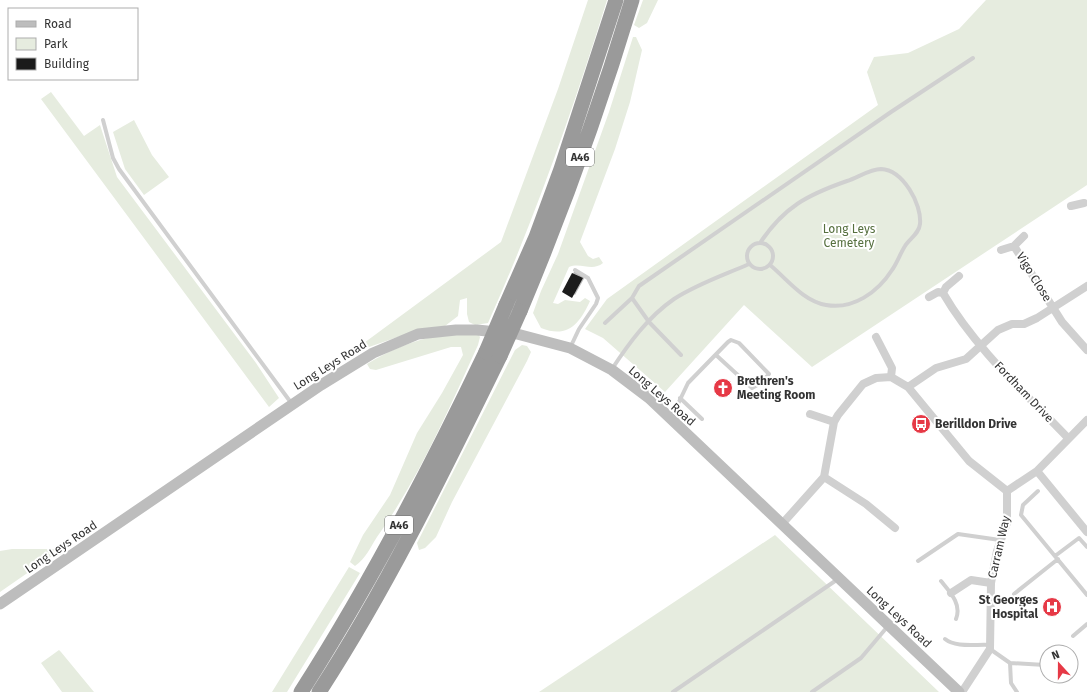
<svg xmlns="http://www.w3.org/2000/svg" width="1087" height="692" font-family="'Fira Sans',sans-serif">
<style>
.green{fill:#e6ecdf}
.building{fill:#1a1a1a;filter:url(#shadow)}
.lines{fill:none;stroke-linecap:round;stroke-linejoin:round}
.lane{stroke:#d0d0d0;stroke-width:4}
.street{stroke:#d0d0d0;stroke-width:8}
.secondary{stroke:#bdbdbd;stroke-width:11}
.highway{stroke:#9a9a9a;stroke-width:15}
.highway-bridge{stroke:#9a9a9a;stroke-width:15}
.labels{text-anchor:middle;stroke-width:4;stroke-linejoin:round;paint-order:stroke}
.shield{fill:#fff;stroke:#707070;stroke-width:1}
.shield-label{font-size:11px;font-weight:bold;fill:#333}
.park-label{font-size:12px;fill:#56703f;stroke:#fff}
.street-label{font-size:12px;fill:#333;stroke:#fff}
.poi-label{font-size:12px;font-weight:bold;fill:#333;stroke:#fff;text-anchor:start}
</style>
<defs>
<filter id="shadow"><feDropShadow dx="3" dy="-3" stdDeviation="0" flood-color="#0004"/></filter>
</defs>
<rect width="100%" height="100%" fill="#fff"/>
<!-- green -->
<path class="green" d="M588 0H607C573 110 535 218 488 323L475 325 469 322 467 314V298L460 300 458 316 445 326 412 332 349 354 501 242 558 89Z
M643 0H658L647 23 639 28 634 25Z
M986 0H1087V185L812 367 744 305 665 392 603 338 585 329 607 299 878 105 867 72 874 57 908 53 959 29Z
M633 37H636L642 50 630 102 615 149 580 242 588 256 593 259 599 257 603 263C592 272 581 262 569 267L553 303 558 304 565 300 580 302 585 298 590 301C580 323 568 339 541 328L533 313 541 291 558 254 609 112Z
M51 92 84 136 100 125 117 177 256 363 279 398 269 407 41 99Z
M134 120 152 155 169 177 144 195 125 169 113 132Z
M478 334 480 337 478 345C448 411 419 478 377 537 370 548 366 558 355 566L350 562 363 535 390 495 417 433 442 393 463 355 461 347H451L376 370 370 369 367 364C388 351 413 340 438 336 451 334 465 335 478 334Z
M522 345 527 346 531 352 527 361 452 502 436 537 425 548 419 550 417 543 515 350Z
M775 535 939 692H539Z
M12 549H62L0 592V551Z
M349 567 360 573 287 692H272Z
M59 650 61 652 94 692H62L41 663Z"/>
<!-- building -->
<path class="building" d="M572 273 583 278 572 298 562 292Z"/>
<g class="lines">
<!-- lane -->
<path class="lane" d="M103 120 113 158 119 169 292 404
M747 256a13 13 0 1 1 26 0a13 13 0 1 1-26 0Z
M760 243C784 207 807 195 847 181 857 178 870 169 881 169 903 170 922 204 920 224 919 234 909 239 905 246 900 254 897 263 892 270 878 292 853 310 826 305 803 301 787 279 770 265
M632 298 639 286 891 112 973 58
M605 323 632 298 649 322 681 355
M570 348 579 329 596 304 598 298 588 278 575 270
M612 369C629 343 648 317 674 299 697 284 724 275 749 264
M680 398 702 419
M668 416 677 406 688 383 728 342 731 340 739 343 769 374 761 383 752 388 716 355
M1038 491 1023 505 1021 515 1087 595
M1055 556 1079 538 1087 547
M918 561 958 534 1000 540
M941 581C950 592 962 604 956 619
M1014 594 1058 559
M1073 636 1087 624
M945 639C956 648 976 644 990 645
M990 649 1010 663 1011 683 1017 692
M1010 663 1045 665
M673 692 838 579
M812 692 861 658 888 626"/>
<!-- street -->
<path class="street" d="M1071 206 1084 203
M1014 246 1062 322 1087 350
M1001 250 1014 246 1024 236
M943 293C975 348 1024 392 1068 438
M943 293 946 287 959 276
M929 297 938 292 943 293
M876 337 892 368 891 377
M908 387 936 368 966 359 998 330 1012 324H1024L1037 318 1087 286
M810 414 834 422
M1037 471 1087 532
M824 477 866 504 895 528
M1007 491 1037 471 1087 420
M782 524 824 477 834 422 838 415 863 384 876 378 891 377 908 387 969 461 1007 491V523L997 551 991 583 990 649 962 692
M951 593 971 580 991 583"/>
<!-- secondary -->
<path class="secondary" d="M0 604 321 385 373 353 418 334 456 330H477L517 334 570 348 612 370 649 398 959 692"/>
<!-- highway -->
<path class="highway" d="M506 305 536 237 561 169 616 0
M520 311C563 209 600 106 632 0
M301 692C371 583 430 469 486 352
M319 692C388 586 444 470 500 356"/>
<!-- highway-bridge -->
<path class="highway-bridge" d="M486 352 506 305
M500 356 520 311"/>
</g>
<!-- icons -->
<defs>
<g id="church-disc" transform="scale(1)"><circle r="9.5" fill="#e63946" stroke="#fff"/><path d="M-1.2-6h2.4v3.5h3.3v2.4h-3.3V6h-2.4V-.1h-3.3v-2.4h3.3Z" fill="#fff"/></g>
<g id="bus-disc" transform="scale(1)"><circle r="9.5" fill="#e63946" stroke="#fff"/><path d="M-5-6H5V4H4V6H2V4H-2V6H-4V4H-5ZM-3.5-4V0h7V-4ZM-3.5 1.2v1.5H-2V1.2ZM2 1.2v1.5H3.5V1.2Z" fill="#fff"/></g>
<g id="hospital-disc" transform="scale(1)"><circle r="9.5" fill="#e63946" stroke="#fff"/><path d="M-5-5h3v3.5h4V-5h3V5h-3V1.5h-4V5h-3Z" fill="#fff"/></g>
</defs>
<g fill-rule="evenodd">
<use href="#church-disc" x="723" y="388"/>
<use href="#bus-disc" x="921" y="424"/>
<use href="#hospital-disc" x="1052" y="607"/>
</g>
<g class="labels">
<!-- shield labels -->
<g class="shield">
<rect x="566" y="148" width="28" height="18" rx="3"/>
<rect x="385" y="516" width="28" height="18" rx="3"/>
</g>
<g class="shield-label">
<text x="580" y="161">A46</text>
<text x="399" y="529">A46</text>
</g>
<!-- park labels -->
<g class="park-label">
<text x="849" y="233">Long Leys<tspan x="849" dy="14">Cemetery</tspan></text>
</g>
<!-- street labels -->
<g class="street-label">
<text transform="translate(1034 277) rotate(58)" y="4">Vigo Close</text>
<text transform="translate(330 365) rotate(-32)" y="4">Long Leys Road</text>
<text transform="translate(1024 392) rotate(46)" y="4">Fordham Drive</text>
<text transform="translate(662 396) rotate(41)" y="4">Long Leys Road</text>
<text transform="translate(61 547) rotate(-34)" y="4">Long Leys Road</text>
<text transform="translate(999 547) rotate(-77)" y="4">Carram Way</text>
<text transform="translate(899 617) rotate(43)" y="4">Long Leys Road</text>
</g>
<!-- poi labels -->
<g class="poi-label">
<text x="737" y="385">Brethren's<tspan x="737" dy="14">Meeting Room</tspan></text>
<text x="935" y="428">Berilldon Drive</text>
<text x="1038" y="604" text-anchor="end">St Georges<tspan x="1038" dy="14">Hospital</tspan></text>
</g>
</g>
<!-- legend -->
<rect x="8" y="8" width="130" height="72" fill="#ffffff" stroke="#adadad"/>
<rect x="16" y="21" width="20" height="6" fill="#bdbdbd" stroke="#adadad"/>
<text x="44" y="28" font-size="12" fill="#333333">Road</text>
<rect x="16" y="38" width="20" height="12" fill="#e6ecdf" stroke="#adadad"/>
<text x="44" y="48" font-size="12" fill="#333333">Park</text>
<rect x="16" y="58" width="20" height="12" fill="#1a1a1a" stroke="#adadad"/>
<text x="44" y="68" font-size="12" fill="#333333">Building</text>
<!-- north arrow -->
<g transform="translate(1059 664) rotate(339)"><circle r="19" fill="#ffffff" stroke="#adadad"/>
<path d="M0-3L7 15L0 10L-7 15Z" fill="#e63946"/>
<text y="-6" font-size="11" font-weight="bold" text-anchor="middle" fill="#333333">N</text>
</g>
</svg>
